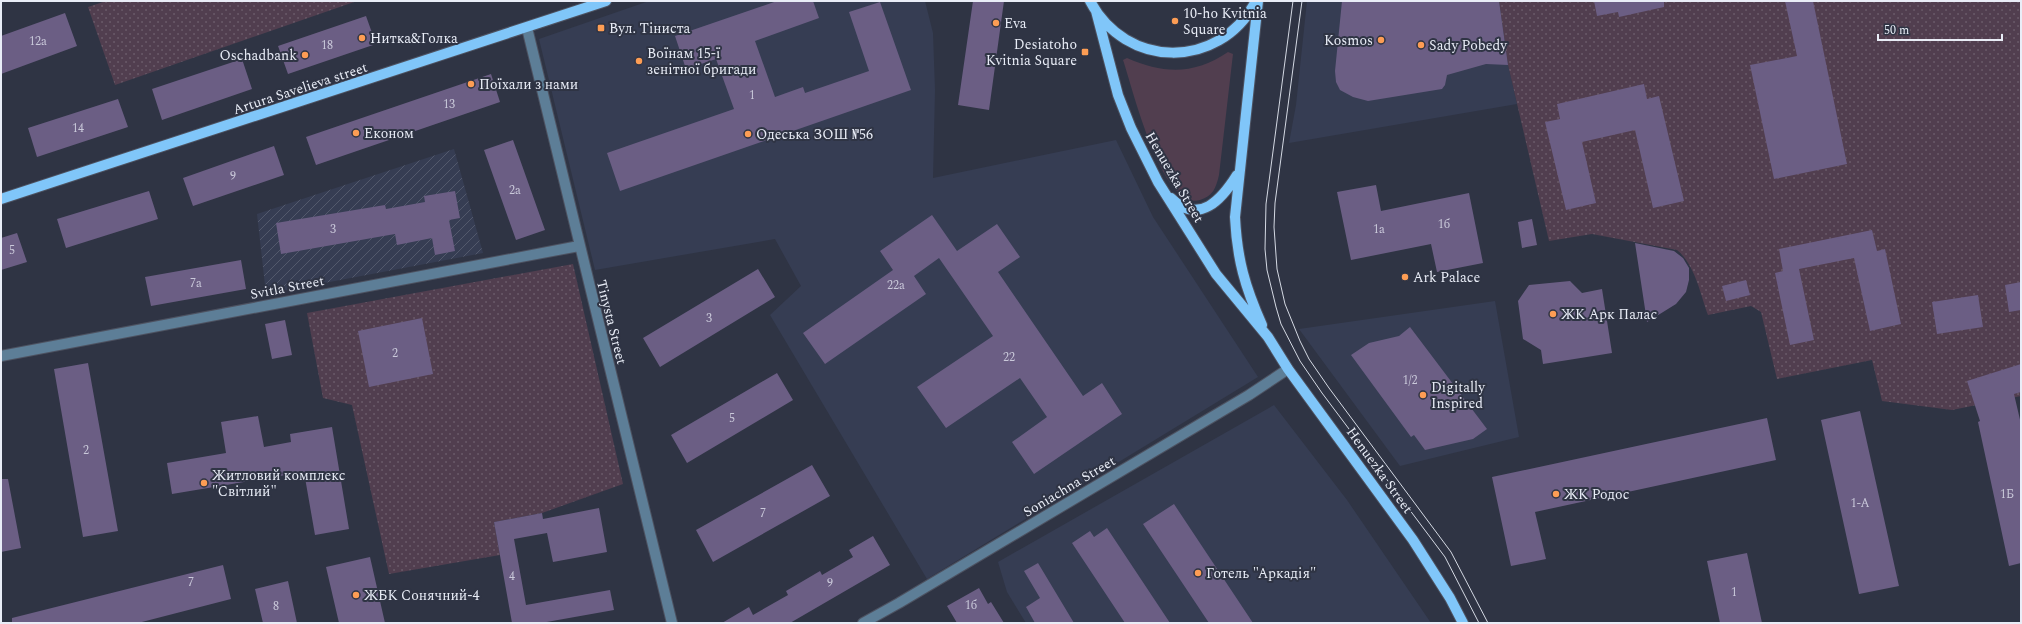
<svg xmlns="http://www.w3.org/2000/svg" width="2022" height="624" font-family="Spectral,serif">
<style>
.built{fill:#363d53}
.industrial{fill:url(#industrial-furrows)}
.green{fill:#513e4f}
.park{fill:url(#park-dots)}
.building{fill:#6b5e84}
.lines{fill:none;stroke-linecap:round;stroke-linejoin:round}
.minor-casing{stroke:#4d5261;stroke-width:12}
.major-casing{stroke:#4d5261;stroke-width:12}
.minor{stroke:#5d7e97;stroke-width:10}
.major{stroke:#80c6f9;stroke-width:10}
.tram{stroke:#d4d9e3;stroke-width:1}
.poi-dot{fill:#fd9d54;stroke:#2f3444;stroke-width:1.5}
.labels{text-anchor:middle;stroke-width:4;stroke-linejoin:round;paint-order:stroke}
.number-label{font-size:12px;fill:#cac9da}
.poi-label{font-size:14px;fill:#e9edf7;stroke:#2f3444;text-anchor:start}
.street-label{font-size:14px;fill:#e9edf7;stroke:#2f3444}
</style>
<defs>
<pattern id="industrial-furrows" width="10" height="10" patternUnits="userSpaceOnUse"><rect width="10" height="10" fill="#363d53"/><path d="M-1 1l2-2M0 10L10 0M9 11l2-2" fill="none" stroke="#53596c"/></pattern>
<pattern id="park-dots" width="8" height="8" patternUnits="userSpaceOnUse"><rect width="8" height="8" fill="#513e4f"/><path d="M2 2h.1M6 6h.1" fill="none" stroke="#6a5a69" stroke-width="1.8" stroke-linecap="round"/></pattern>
</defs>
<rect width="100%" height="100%" fill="#2f3444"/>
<!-- built -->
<path class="built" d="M649 1H925L933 33 935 90 933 178 1116 140 1153 217 1258 377 927 579 770 315 801 286 775 239 595 270 539 39Z
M1307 1H1499L1508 65 1517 104 1289 143 1296 105Z
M1495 301 1519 437 1400 466 1299 329Z
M1274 405 1347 500 1431 623H1026L1007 592 998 562Z"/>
<!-- industrial -->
<path class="industrial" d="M454 149 483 253 266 294 257 214Z"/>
<!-- green -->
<path class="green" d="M1228 52 1233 54 1219 175C1216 188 1213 196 1200 200 1162 212 1132 86 1123 60L1127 58C1164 74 1194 75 1228 52Z"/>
<!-- park -->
<path class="park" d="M106 1H357L115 85 88 7Z
M1499 1H2021V396L1952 410 1882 401 1872 360 1777 379 1761 312 1751 306 1708 315C1700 293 1695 265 1677 250L1592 234 1549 241 1508 65Z
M573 264 623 484 542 513 494 522 500 555 389 574 352 405 323 398 307 313Z"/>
<!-- building -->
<path class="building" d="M777 1H813L819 18 755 41 775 97 803 87 805 93 869 71 849 12 880 2 911 90 620 191 607 153 734 109 716 59 686 69 675 36Z
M973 1H1004L989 110 958 105Z
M1342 1H1499L1508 65 1486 64 1447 75 1445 85 1442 89 1368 101 1353 97 1340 90 1336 82 1335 71Z
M1594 1H1664V7L1619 17 1618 12 1597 16Z
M1785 1H1813L1847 164 1774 179 1750 65 1797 56Z
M65 13 77 46 1 74V36Z
M366 16 376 44 288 74 278 46Z
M242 59 252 89 162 120 152 89Z
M491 74 500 102 316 165 306 137Z
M1644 84 1647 99 1659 96 1684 201 1653 208 1635 130 1582 142 1596 203 1566 210 1545 122 1560 119 1557 104Z
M118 99 128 127 37 157 28 128Z
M513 140 545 230 516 240 484 150Z
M274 146 284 175 193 206 183 178Z
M1376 185 1381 211 1469 193 1483 263 1437 272 1431 244 1351 260 1337 192Z
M149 191 158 219 66 248 57 219Z
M455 191 460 218 449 220 455 251 435 255 432 238 397 245 395 234 281 254 276 223 385 205 386 209 425 202 424 196Z
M932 215 957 251 997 224 1020 257 998 272 1083 396 1102 383 1122 414 1034 474 1012 442 1047 417 1020 378 946 428 917 387 993 336 939 258 914 276 926 294 825 364 803 333 893 270 880 251Z
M1532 219 1537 245 1522 248 1518 222Z
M1872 230 1877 251 1885 249 1901 324 1870 331 1854 258 1799 269 1814 340 1790 345 1775 273 1783 271 1779 249Z
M17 233 27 262 1 270V238Z
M1635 243 1674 251 1683 258 1689 268V280L1686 292 1676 304 1647 322Z
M241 260 246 289 151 306 145 277Z
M758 269 775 297 660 367 643 338Z
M1746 280 1750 295 1726 301 1722 286Z
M1570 281 1582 293 1602 289 1612 353 1543 364 1541 350 1523 339 1518 301 1529 285Z
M2021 282V310L2009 312 2005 285Z
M1978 295 1983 327 1937 334 1932 302Z
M422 318 433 374 369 387 358 331Z
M285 320 292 355 272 359 265 324Z
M1410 327 1487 429 1473 439 1425 450 1414 435 1411 437 1351 355 1369 343 1399 336Z
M88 363 118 531 83 537 54 369Z
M2021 364V392L2014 394 2021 424V563L2009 566 1978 422 1980 421 1967 381Z
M777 373 793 400 687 463 671 435Z
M1860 411 1899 586 1859 594 1821 420Z
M258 416 264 447 291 442 290 434 332 427 349 529 315 535 304 472 172 494 167 463 226 453 221 422Z
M1767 418 1776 460 1535 512 1546 559 1511 566 1492 477Z
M812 465 830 496 713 562 696 530Z
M1 479H8L21 548 1 552Z
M1174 504 1253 623H1209L1143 524Z
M599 508 607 552 553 562 547 533 514 539 526 605 610 590 614 610 541 623H512L494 522 542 513 543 519Z
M1107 528 1170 623H1125L1072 543 1090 531 1094 537Z
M873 536 890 565 790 623H722L749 607 753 615 788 595 786 591 820 571 822 575 853 557 849 550Z
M1747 553 1762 623H1720L1707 561Z
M370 557 385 623H339L326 567Z
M1038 563 1074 623H1035L1026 607 1040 598 1024 571Z
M223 565 231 599 138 623H12V618Z
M288 581 297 623H263L255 589Z
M979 588 988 604 991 602 1004 623H957L947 606Z"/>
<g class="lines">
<!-- minor casing -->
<g class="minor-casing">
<path id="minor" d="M527 28 672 623
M1 356 579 246
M863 623 899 603 1249 395 1288 369"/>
</g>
<!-- major casing -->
<g class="major-casing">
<path id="major" d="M1090 1C1126 69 1218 70 1255 3
M1258 1 1235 217C1237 259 1245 287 1262 325
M1096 11 1118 95 1131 128 1158 182 1216 274 1268 337 1288 369 1413 540 1450 598 1463 623
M1171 198C1199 226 1222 199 1237 175
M1 199 606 1"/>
</g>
<!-- minor -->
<use href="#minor" class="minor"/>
<!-- major -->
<use href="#major" class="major"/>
<!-- tram -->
<path class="tram" d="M1293 1 1266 204 1265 249 1267 270 1276 307 1281 324 1300 361 1322 393 1445 557 1479 623
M1302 1 1275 203 1274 227 1277 269 1285 304 1300 341 1309 359 1329 388 1451 552 1488 623"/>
</g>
<!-- markers -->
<g class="poi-dot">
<circle cx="1175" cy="21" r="4"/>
<circle cx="996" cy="23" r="4"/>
<rect x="597" y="24" width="8" height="8" rx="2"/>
<circle cx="362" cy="38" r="4"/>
<circle cx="1381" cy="40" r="4"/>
<circle cx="1421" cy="45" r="4"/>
<rect x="1081" y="48" width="8" height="8" rx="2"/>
<circle cx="305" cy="55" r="4"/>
<circle cx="639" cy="61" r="4"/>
<circle cx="471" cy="84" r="4"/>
<circle cx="356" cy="133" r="4"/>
<circle cx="748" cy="134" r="4"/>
<circle cx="1405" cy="277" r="4"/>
<circle cx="1553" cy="314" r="4"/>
<circle cx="1423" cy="395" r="4"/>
<circle cx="204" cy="483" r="4"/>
<circle cx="1556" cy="494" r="4"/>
<circle cx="1198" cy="573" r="4"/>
<circle cx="356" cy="595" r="4"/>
</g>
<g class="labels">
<!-- number labels -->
<g class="number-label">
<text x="38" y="45">12а</text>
<text x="327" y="49">18</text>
<text x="752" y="99">1</text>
<text x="449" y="108">13</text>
<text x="78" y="132">14</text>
<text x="233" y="180">9</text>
<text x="515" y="194">2а</text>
<text x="1444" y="228">1б</text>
<text x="333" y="233">3</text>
<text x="1379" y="233">1а</text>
<text x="12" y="254">5</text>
<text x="196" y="287">7а</text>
<text x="896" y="289">22а</text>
<text x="709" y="322">3</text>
<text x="395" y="357">2</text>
<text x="1009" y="361">22</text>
<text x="1410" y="384">1/2</text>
<text x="732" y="422">5</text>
<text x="86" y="454">2</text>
<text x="2007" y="498">1Б</text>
<text x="1860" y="507">1-А</text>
<text x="763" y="517">7</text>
<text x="512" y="580">4</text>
<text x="191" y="586">7</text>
<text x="830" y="587">9</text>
<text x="1734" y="596">1</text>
<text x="971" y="609">1б</text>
<text x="276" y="610">8</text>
</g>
<!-- poi labels -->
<g class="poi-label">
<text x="1183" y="18">10-ho Kvitnia<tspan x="1183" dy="16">Square</tspan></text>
<text x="1004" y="28">Eva</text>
<text x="609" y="33">Вул. Тіниста</text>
<text x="370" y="43">Нитка&amp;Голка</text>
<text x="1373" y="45" text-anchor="end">Kosmos</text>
<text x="1077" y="49" text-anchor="end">Desiatoho<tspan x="1077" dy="16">Kvitnia Square</tspan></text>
<text x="1429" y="50">Sady Pobedy</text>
<text x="647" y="58">Воїнам 15-ї<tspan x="647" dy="16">зенітної бригади</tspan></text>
<text x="297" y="60" text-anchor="end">Oschadbank</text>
<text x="479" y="89">Поїхали з нами</text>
<text x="364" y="138">Економ</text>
<text x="756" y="139">Одеська ЗОШ №56</text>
<text x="1413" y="282">Ark Palace</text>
<text x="1561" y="319">ЖК Арк Палас</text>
<text x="1431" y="392">Digitally<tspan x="1431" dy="16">Inspired</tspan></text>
<text x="212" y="480">Житловий комплекс<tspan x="212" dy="16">"Світлий"</tspan></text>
<text x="1564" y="499">ЖК Родос</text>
<text x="1206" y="578">Готель "Аркадія"</text>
<text x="364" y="600">ЖБК Сонячний-4</text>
</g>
<!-- street labels -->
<g class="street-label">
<text transform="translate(300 88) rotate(-18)" y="5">Artura Savelieva street</text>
<text transform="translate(1175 177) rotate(60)" y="5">Henuezka Street</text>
<text transform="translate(287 287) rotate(-11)" y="5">Svitla Street</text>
<text transform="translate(612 322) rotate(76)" y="5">Tinysta Street</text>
<text transform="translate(1380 470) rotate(54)" y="5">Henuezka Street</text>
<text transform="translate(1069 486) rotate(-31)" y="5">Soniachna Street</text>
</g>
</g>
<!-- border -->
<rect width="2022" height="624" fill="none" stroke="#e9edf7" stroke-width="4"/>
<!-- scale -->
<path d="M1878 34v6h124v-6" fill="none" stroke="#e9edf7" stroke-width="2"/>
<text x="1884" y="34" font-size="12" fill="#e9edf7" stroke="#2f3444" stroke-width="3" paint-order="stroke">50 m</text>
</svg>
